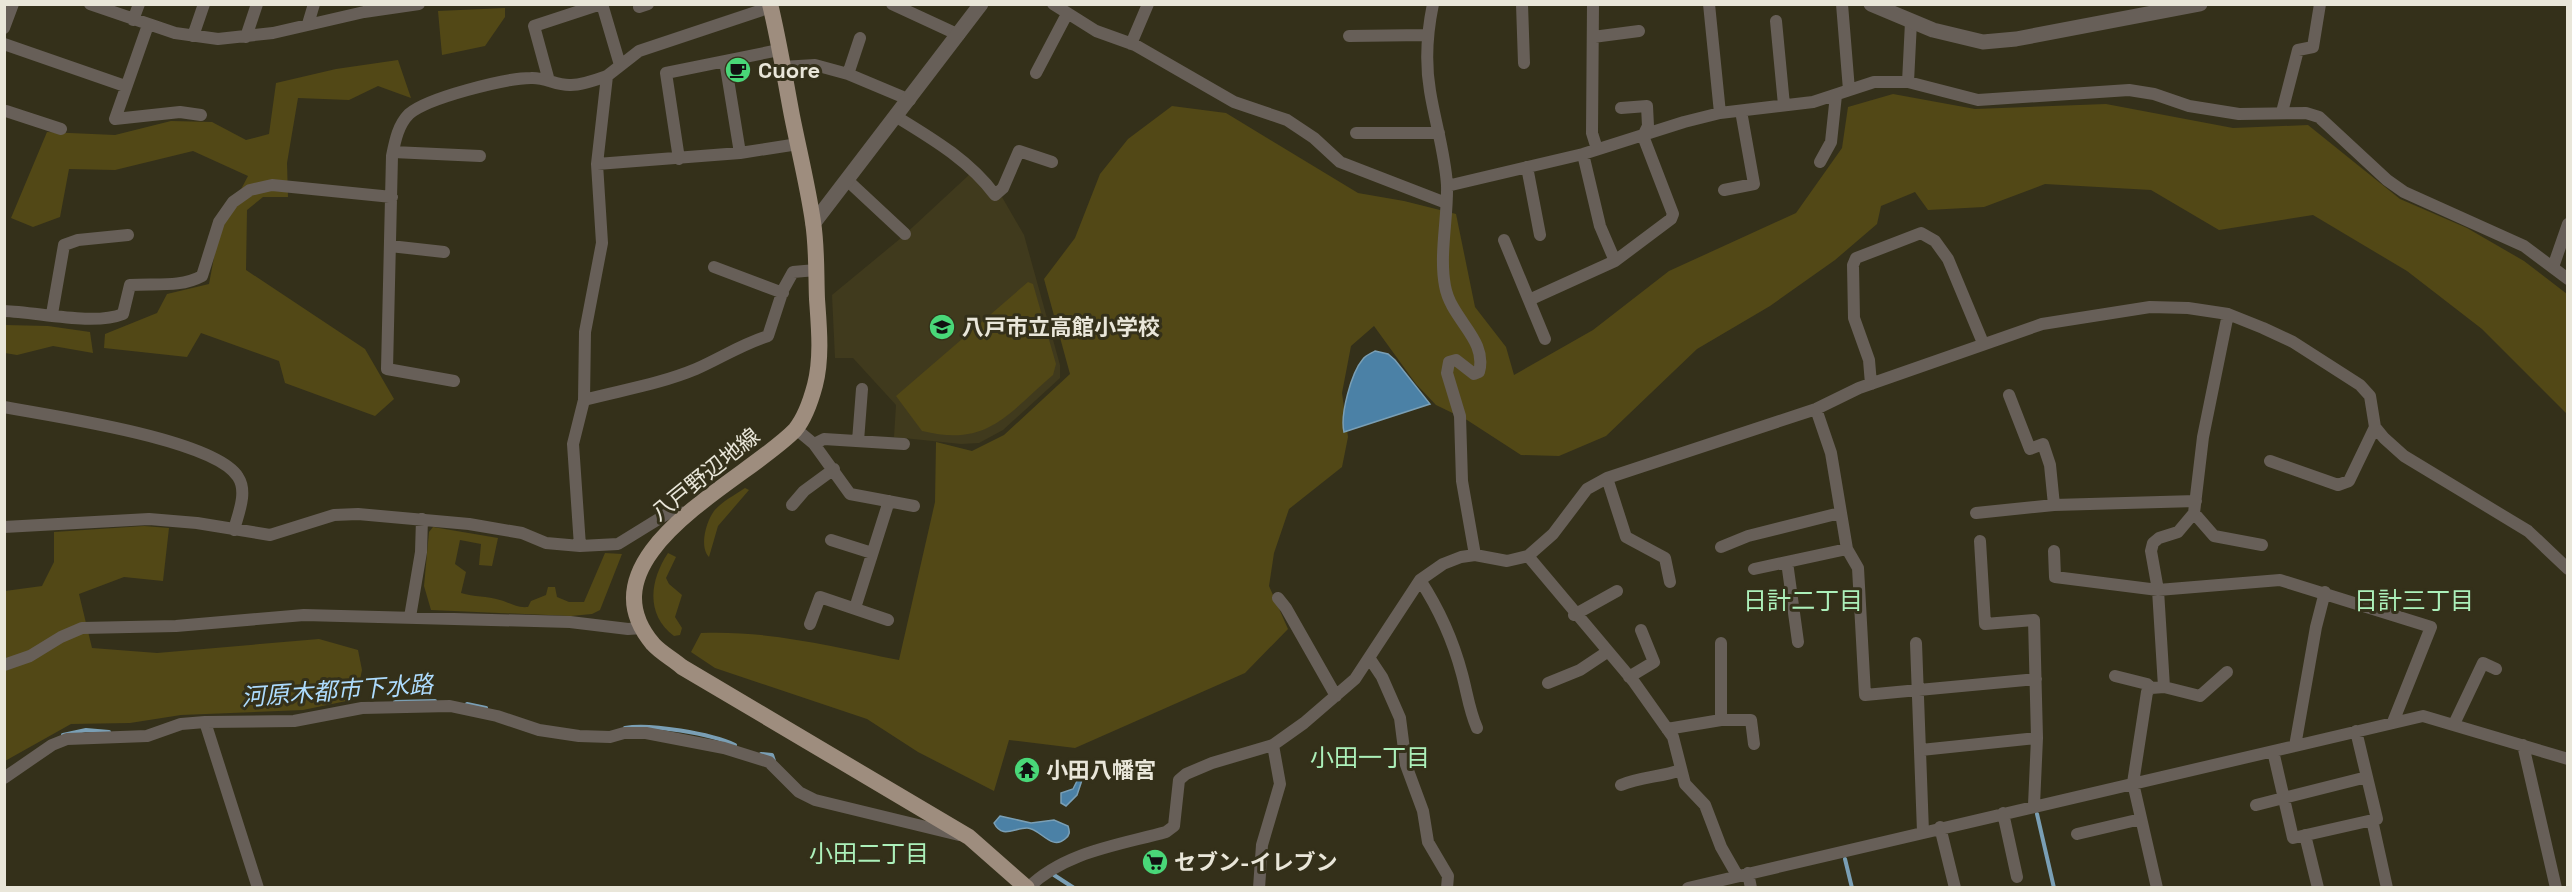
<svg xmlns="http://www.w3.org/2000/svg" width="2572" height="892" font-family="'Space Grotesk','Noto Sans JP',sans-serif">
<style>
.built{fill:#403a1d}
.green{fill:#524816}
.water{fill:#4b81a6;stroke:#7a9fb5;stroke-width:1.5}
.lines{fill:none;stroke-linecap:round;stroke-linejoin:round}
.stream{stroke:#7a9fb5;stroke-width:4}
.minor{stroke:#675f58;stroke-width:12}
.tertiary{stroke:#675f58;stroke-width:15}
.primary{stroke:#9e8d7e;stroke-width:16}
.labels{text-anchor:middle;stroke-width:6;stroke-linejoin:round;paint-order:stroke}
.poi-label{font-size:22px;font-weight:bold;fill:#e9e6d9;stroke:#34301a;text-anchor:start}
.street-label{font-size:22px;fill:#e9e6d9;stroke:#34301a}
.neighbourhood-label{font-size:24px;fill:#acf0ba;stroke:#34301a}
.water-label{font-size:24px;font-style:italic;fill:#addbfd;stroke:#34301a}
</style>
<rect width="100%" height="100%" fill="#34301a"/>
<!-- built -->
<path class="built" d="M970 174 994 199 1002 197 1024 235 1060 365V378L1003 430 979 443 961 444 894 437 896 405 853 358H835L832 295 901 238Z"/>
<!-- green -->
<path class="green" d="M505 8V17L485 46 442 55 438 11Z
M398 60 411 98 378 86 349 100 298 98 287 163 288 197H263L247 210 246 270 365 349 394 399 375 416 285 383 279 361 201 333 187 357 104 348 105 334 157 313 167 294 209 284 219 231 248 176 193 151 115 170 69 169 60 217 33 227 11 218 47 132 115 135 171 121 212 122 246 140 269 134 276 83 336 69Z
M1893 94 1975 109 2106 104 2233 128 2308 125 2400 199 2467 228 2524 261 2567 294V414L2482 329 2407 271 2313 215 2219 230 2151 190 2045 184 1984 207 1928 210 1915 192 1881 206 1877 224 1835 260 1770 306 1697 349 1606 436 1559 456 1521 455 1467 420 1436 405 1416 384 1374 326 1351 346 1342 393 1348 437 1342 467 1289 509 1274 553 1269 586 1288 629 1245 673 1075 748 1009 740 994 791 918 752 867 719 715 668 691 652 701 633C768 630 834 647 899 660L935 502 936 442 972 451 1004 435 1070 374 1044 279 1075 238 1100 174 1128 139 1172 106 1226 113 1358 193 1404 201 1456 214 1475 307 1506 347 1514 375 1593 330 1669 271 1796 213 1842 148 1848 107Z
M1028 282 1033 284 1056 364 1053 375C1006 415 988 447 922 431L896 396Z
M5 325 48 326 90 332 93 353 53 346 17 355 5 353Z
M745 488 749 490 718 526 709 557C699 547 706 522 714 511 721 502 735 495 745 488Z
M144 526 169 528 163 581 124 577 79 594 92 648 157 653 319 639 358 650 362 670 356 699 303 710 181 715 130 723 71 724 5 761V591L42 586 54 562V532Z
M433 527 498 538 492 566 479 565 481 544 460 540 455 564 466 572 461 593C474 597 487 596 500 600 511 603 516 608 528 607L531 601 546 595 548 587H555L557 597 569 602H584L605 553 622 554 600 610 592 614 571 616 431 610 424 586 429 532Z
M668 553 676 557 666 578 669 584 682 595 675 617 682 628 680 635 674 636C645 614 650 580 668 553Z"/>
<!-- water -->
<path class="water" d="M1375 351 1388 354 1395 360 1430 404 1344 432C1340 415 1351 373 1363 359 1366 355 1372 353 1375 351Z
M1080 775 1083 777 1077 795 1066 806 1061 803V793L1073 789Z
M1000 816 1031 823 1054 820 1068 826C1070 832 1070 835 1065 839 1051 851 1040 828 1027 828 1014 828 1002 839 994 823Z"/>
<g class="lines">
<!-- stream -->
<path class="stream" d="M395 702 435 701
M467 704 486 708
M625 728C649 723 712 734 735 745
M63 735 86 730 109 732
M761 754 772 755 774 761
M2037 814 2054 888
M1845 859 1852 888
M1054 875 1074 888"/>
<!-- minor -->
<path class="minor" d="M90 4 175 33 218 39 273 33 364 12 419 4
M602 4 620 65
M892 4 959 35
M1053 4 1096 31 1135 45 1234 102 1287 120 1314 138 1340 162 1446 203
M1433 4C1427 33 1425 62 1430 91 1435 122 1445 153 1447 185 1448 218 1439 254 1445 286 1451 320 1488 339 1479 372L1474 374 1456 360 1449 362 1447 373 1460 416 1462 481 1475 555
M1522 4 1524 63
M1593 4 1592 133 1597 149
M1709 4 1720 113
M1842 4 1849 90
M639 7 648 4
M133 20 139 4
M1776 21 1784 105
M308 24 314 4
M148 25 115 119 180 112 201 115
M4 28 13 4
M193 36 204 4
M1349 36 1426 35
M246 37 257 4
M1593 37 1639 31
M4 44 125 86
M1131 44 1148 4
M725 61 740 153
M782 67 815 65 848 74 910 100
M1036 73 1067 14
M848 74 860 38
M549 81 534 26 601 4
M1908 82 1911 22
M6 111 61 129
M2282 112 2298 50 2313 47 2320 4
M897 117C933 139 970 161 995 195L1003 188 1019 151 1052 162
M1356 133H1439
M393 152 480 156
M679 159 666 73 779 50
M1820 162 1831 142 1836 95
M597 164 740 153 798 144
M1527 167 1540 235
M847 180 905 234
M1447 186 1583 154 1684 122 1720 113 1813 102 1874 82H1908L1978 100 2129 90 2154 94 2189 106 2239 114 2306 113 2319 117 2387 180 2404 192 2524 246 2568 279
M1724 190 1754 184 1741 111
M1504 240 1545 339
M390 246 444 252
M1615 261 1671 219 1673 214 1643 136 1648 126 1647 106 1621 108
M714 267 783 293
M2553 267 2568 224
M1529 300 1615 261 1600 226 1583 154
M4 311C38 312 93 326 123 314L130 285C154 283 180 288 202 276L219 222 233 202 250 190 272 185 392 197
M52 314 64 245 78 240 128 235
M454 381 387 369 392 156C395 141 398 125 409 114 427 98 506 78 531 78 545 77 557 86 571 85 583 85 596 80 607 76
M1871 384 1869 360 1854 318 1853 265 1856 258 1921 233 1935 241 1948 259 1983 343
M2009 395 2030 449 2043 444 2050 465 2054 505 2196 501
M584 400C622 390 660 384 696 369 721 358 742 344 768 336L783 290 793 272 816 270
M4 407C51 416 215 439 238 477 248 492 238 514 234 530
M1816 409 1831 453 1847 549 1858 568 1865 695 2036 679
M796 429 814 444 850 494 914 506
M858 441 862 389
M814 444 824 439 904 444
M2270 461 2338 485 2349 481 2375 427
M1607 478 1626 537 1665 558 1670 582
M792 505 804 491 834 469
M1976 513 2054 505
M2194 513 2214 536 2262 545
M4 527 149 519 197 523 270 535 334 515 358 514 469 524 522 533 546 543 580 546 618 544 670 512 689 513
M831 540 872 553
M1980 541 1985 624 2034 620 2037 738 2034 805
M580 546 573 444 584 400 585 332 602 243 597 164 607 76 639 51 771 7
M1721 547 1748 536 1840 513
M2054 551 2055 577 2158 590 2280 580 2431 627 2393 722
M1528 556 1634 682 1673 737 1685 784 1705 805 1721 847 1737 875
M1787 562 1798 642
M1754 569 1847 549
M1420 580C1439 609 1453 640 1462 674 1467 692 1469 710 1477 728
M1278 598 1286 608 1336 696
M855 608 889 501
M1574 615 1617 591
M410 617 421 552 422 519
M810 624 820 597 888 620
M1721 643V720
M1916 643 1923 832
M1370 659 1382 677 1400 718 1406 765 1423 811 1428 842 1448 876 1447 888
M4 665 30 656 61 637 82 628 176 626 304 615 570 622 628 629 642 628
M2115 676 2147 684 2151 688
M1629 677 1654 662 1641 630
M1548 683 1580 670 1607 652
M2164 687 2200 696 2227 672
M205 722 258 888
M2454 724 2483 663 2496 669
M1667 729 1721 720H1751L1754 744
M2523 745 2556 888
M2295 746 2316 627 2325 592
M1921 750 2037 738
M2273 751 2293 838 2377 819 2356 731
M4 778 52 745 67 739 147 736 181 724 205 722 294 721 362 708 450 706 497 716 539 730 579 736 610 737 624 733H646L724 748 769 762 799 792 815 800 959 835
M1621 785C1640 777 1661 777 1681 770
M2256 805 2367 777
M2003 813 2017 877
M2372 820 2387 888
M1940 827 1955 888
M2077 834 2141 819
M2305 835 2318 888
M1748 873 1751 888
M1028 888C1064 852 1119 845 1166 832L1174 826 1179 780 1186 774 1212 763 1273 745 1304 723 1355 679 1420 580 1443 564 1461 557 1475 555 1507 561 1528 556 1553 534 1587 489 1607 478 1816 409 1859 388 2042 324 2150 307 2188 308 2228 314 2263 328 2293 342 2360 385 2370 396 2375 427 2384 438 2404 456 2528 531 2568 569
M1259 888 1262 845 1280 784 1273 745
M1688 888 2423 716 2568 759
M2157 888 2133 783 2147 692 2151 688 2164 687 2158 590 2151 551 2153 543 2159 538 2178 532 2194 513 2203 437 2228 314"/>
<!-- tertiary -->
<path class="tertiary" d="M1871 4 1933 30 1983 42 2016 39 2200 4
M813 224 981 4"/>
<!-- primary -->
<path class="primary" d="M770 4C779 41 785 79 792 116 799 151 808 187 813 222 817 247 816 274 817 299 819 327 822 358 815 385 811 400 805 418 795 430 746 481 578 555 653 644 661 653 673 659 682 667L969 837 1027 888"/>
</g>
<!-- icons -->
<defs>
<g id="cafe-disc" transform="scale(1.35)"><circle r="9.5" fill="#49d778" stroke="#34301a"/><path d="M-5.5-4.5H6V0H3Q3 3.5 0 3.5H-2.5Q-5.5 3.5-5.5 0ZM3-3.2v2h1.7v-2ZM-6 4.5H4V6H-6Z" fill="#111"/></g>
<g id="school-disc" transform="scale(1.35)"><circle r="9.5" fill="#49d778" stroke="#34301a"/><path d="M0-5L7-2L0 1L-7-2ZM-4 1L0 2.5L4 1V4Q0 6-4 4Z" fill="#111"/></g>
<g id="temple-disc" transform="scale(1.35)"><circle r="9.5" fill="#49d778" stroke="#34301a"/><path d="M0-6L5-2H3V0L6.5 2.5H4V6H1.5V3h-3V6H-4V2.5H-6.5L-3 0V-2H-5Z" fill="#111"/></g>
<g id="supermarket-disc" transform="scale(1.35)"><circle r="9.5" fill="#49d778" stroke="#34301a"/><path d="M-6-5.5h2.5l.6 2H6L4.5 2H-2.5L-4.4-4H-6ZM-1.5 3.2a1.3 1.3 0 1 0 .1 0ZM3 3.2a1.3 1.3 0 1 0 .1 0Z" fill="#111"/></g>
</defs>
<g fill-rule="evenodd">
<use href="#cafe-disc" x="738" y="70"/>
<use href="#school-disc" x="942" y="327"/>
<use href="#temple-disc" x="1027" y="770"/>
<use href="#supermarket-disc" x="1155" y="862"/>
</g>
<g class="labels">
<!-- poi labels -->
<g class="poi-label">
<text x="758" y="78">Cuore</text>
<text x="962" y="335">八戸市立高館小学校</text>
<text x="1046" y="778">小田八幡宮</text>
<text x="1174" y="870">セブン-イレブン</text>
</g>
<!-- street labels -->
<g class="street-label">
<text transform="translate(705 474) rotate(-39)" y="8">八戸野辺地線</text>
</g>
<!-- neighbourhood labels -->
<g class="neighbourhood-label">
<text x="1803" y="609">日計二丁目</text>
<text x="2414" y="609">日計三丁目</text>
<text x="1370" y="766">小田一丁目</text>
<text x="869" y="862">小田二丁目</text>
</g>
<!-- water labels -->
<g class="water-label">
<text transform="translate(337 691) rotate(-4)" y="8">河原木都市下水路</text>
</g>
</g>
<!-- border -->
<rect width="2572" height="892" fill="none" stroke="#e9e6d9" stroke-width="12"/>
</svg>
